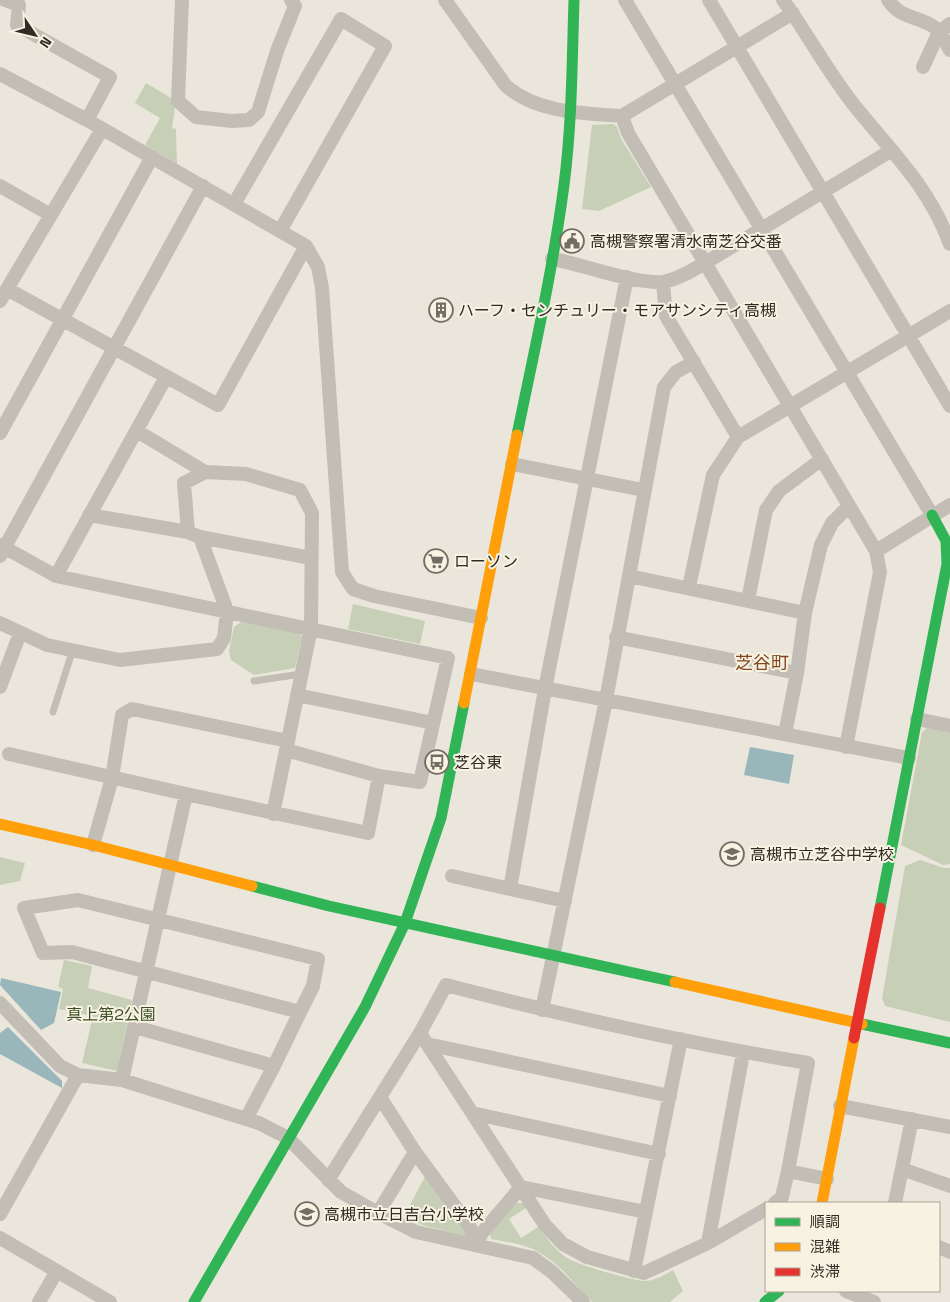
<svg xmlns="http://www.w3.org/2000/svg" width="950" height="1302" font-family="'Space Grotesk','Noto Sans JP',sans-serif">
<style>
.green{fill:#c7d0b6}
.water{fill:#99b6ba}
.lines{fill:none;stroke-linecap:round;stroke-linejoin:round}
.lane{stroke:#c2beb6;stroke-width:7}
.street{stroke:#c2beb6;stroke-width:14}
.fast{stroke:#30b455;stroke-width:11}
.slow{stroke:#ff9f0a;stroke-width:11}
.jam{stroke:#e5322d;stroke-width:11}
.labels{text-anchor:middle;stroke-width:4;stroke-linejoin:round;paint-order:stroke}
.poi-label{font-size:16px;fill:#322b25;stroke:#f8f2e2;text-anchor:start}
.park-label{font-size:16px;fill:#3b5029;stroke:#f8f2e2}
.neighbourhood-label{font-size:18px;fill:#804720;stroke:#f8f2e2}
</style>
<rect width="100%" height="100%" fill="#eae6dc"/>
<!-- green -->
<path class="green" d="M146 83 176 101 172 128 176 129 177 164 145 145 160 118 135 103Z
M613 124 617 127 621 139 651 187 599 211 582 209 592 125Z
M353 604 425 621 420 644 348 629Z
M244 620 298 631 302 637 295 668 254 675 231 660 229 651 234 627Z
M927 728 950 733V864L943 865 901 845 922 732Z
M0 857 25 863 20 881 0 885Z
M920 860 944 868H950V1022L885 1006 882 998 905 866Z
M64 960 92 966 88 988 132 1000 117 1071 82 1063 93 1016 59 1009 63 989 58 987Z
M427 1173 467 1233 466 1237 422 1225 404 1216Z
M514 1203H523L526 1208 509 1219 521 1238 538 1227C547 1238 555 1250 567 1258 579 1265 630 1280 644 1281 655 1281 664 1275 673 1270L683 1291 670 1302H592C576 1286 561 1265 540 1253 526 1244 507 1242 491 1239L490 1234Z"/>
<!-- water -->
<path class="water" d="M750 747 794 755 789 784 744 775Z
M1 978 61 992 54 1023 41 1030 0 985Z
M8 1027 62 1081V1088L0 1054V1033Z"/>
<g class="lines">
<!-- lane -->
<path class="lane" d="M254 681 301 674
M53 712 73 649"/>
<!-- street -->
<path class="street" d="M5 0 19 5 17 25 110 77 87 120
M182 0 178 101 196 117 232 121 249 120 258 112 277 51 295 6 291 0
M445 0 506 86C538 113 582 113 622 116
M625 0 932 515
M709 0 950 406
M783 0C809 36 830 76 858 110 894 154 930 189 950 244
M888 0C902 19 913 15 931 25 940 30 945 41 950 50
M793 13 622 116 628 133 876 551 880 572 846 747
M923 67 939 32 950 24
M0 74 87 120 306 246 318 267 322 288 342 572 353 589 374 596 481 618
M102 129 7 289 218 405 306 246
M0 186 51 215
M234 204 341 19 385 46 280 231
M552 259C583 264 633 284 663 282 677 280 693 270 705 263L892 150
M663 282 666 316 738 437
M0 301 7 289
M137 431 205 472 246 474 300 490 312 513 311 628 273 814
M0 433 152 157
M512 464 643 490
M89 515 188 532
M200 537 311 558
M0 545 56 576 448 658 420 782 379 776 368 833 186 794 122 1080
M876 551 950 505
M0 556 203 186
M56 576 166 377
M629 576 805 613
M689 587 713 475 738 437 950 311
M748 600 766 510 779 491 822 459
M0 623 47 645 120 660 217 649 224 638 227 611 200 537 188 532 184 483 205 472
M616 637 797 673
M471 674 909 758
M0 687 20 633
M297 695 433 723
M917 719 950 726
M785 734 797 673 805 613 821 545 832 523 849 506
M286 750 379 776
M9 754 186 794
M93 845 112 778 122 715 132 709 288 741
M452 876 510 889
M78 900 318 959 313 986 300 1012 72 952 43 953 24 908Z
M565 901 510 889 545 689 627 277
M0 1003 60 1066 78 1075 122 1080 259 1123 288 1138 341 1192 378 1213 416 1232 533 1258 552 1272 583 1302
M542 1010 606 700 664 387 676 372 694 362
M135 1027 274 1066 300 1012
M420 1033 545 1225 563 1244 587 1257 644 1273 708 1243 766 1209
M427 1044 670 1096
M840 1106 950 1127
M472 1113 659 1154
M246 1119 274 1066
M415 1152 470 1227 476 1244
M902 1169 950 1186
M788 1171 827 1179
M328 1180 420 1033 446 985C565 1016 686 1043 808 1063L788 1171 782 1197 775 1203
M521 1187 646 1212
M895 1203 912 1119
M378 1213 415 1152 380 1097
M0 1214 78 1075
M0 1238 110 1302
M708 1243 743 1053
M476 1244 482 1233 521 1187
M939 1247 950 1252
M634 1271 681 1039
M846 1291 874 1302
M39 1302 57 1271"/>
<!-- fast -->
<path class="fast" d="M517 435C534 352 553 269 564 185 572 124 572 62 574 0
M252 886 329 906 675 982
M880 908 947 564 946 541 932 515
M862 1024 950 1043
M194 1302 365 1007 405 923 441 818 464 703
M765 1302 779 1291"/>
<!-- slow -->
<path class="slow" d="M464 703 517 435
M0 824 93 845 252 886
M675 982 862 1024
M822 1203 854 1038"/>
<!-- jam -->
<path class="jam" d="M854 1038 880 908"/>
</g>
<!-- icons -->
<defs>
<g id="civic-ring" transform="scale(1.25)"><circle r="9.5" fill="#f8f2e2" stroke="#726c65" stroke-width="1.5"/><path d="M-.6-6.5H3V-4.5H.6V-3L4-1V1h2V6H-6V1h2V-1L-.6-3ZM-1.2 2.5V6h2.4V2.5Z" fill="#726c65"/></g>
<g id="building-ring" transform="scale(1.25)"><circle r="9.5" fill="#f8f2e2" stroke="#726c65" stroke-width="1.5"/><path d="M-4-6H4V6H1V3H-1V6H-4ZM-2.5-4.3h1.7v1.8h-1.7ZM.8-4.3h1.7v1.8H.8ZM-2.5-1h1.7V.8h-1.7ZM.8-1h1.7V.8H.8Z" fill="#726c65"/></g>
<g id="supermarket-ring" transform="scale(1.25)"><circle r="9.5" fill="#f8f2e2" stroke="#726c65" stroke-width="1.5"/><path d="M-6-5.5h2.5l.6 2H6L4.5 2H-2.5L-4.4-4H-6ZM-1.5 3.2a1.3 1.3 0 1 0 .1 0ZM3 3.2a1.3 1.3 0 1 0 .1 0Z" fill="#726c65"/></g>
<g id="bus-ring" transform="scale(1.25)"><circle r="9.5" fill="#f8f2e2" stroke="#726c65" stroke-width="1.5"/><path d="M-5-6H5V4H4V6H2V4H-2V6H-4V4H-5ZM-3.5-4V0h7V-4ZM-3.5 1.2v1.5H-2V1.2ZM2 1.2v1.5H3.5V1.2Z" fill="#726c65"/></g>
<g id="school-ring" transform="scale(1.25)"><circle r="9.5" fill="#f8f2e2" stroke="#726c65" stroke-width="1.5"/><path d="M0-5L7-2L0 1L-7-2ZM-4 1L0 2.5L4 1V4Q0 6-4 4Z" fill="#726c65"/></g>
</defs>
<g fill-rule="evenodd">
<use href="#civic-ring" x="572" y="241"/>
<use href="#building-ring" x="441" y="310"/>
<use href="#supermarket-ring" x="436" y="561"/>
<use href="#bus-ring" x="437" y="762"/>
<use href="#school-ring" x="732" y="854"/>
<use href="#school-ring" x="307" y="1214"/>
</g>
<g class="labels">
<!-- poi labels -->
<g class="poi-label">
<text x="590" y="247">高槻警察署清水南芝谷交番</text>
<text x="458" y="316">ハーフ・センチュリー・モアサンシティ高槻</text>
<text x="454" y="567">ローソン</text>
<text x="454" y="768">芝谷東</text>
<text x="750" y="860">高槻市立芝谷中学校</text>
<text x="324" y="1220">高槻市立日吉台小学校</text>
</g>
<!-- park labels -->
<g class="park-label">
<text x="111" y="1020">真上第2公園</text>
</g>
<!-- neighbourhood labels -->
<g class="neighbourhood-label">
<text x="762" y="669">芝谷町</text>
</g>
</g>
<!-- legend -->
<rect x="765" y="1202" width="175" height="90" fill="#f8f2e2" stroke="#a9a296"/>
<rect x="775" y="1218" width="25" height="8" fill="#30b455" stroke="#a9a296"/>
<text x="810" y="1227" font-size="15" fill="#322b25">順調</text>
<rect x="775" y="1243" width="25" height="8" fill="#ff9f0a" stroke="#a9a296"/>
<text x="810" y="1252" font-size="15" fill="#322b25">混雑</text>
<rect x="775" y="1268" width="25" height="8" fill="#e5322d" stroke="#a9a296"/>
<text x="810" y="1277" font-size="15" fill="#322b25">渋滞</text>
<!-- north arrow -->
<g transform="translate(35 35) rotate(125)" stroke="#f8f2e2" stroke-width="4" paint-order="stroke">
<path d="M0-4L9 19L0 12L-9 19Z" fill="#322b25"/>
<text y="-8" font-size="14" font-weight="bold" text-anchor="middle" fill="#322b25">N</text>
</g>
</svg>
